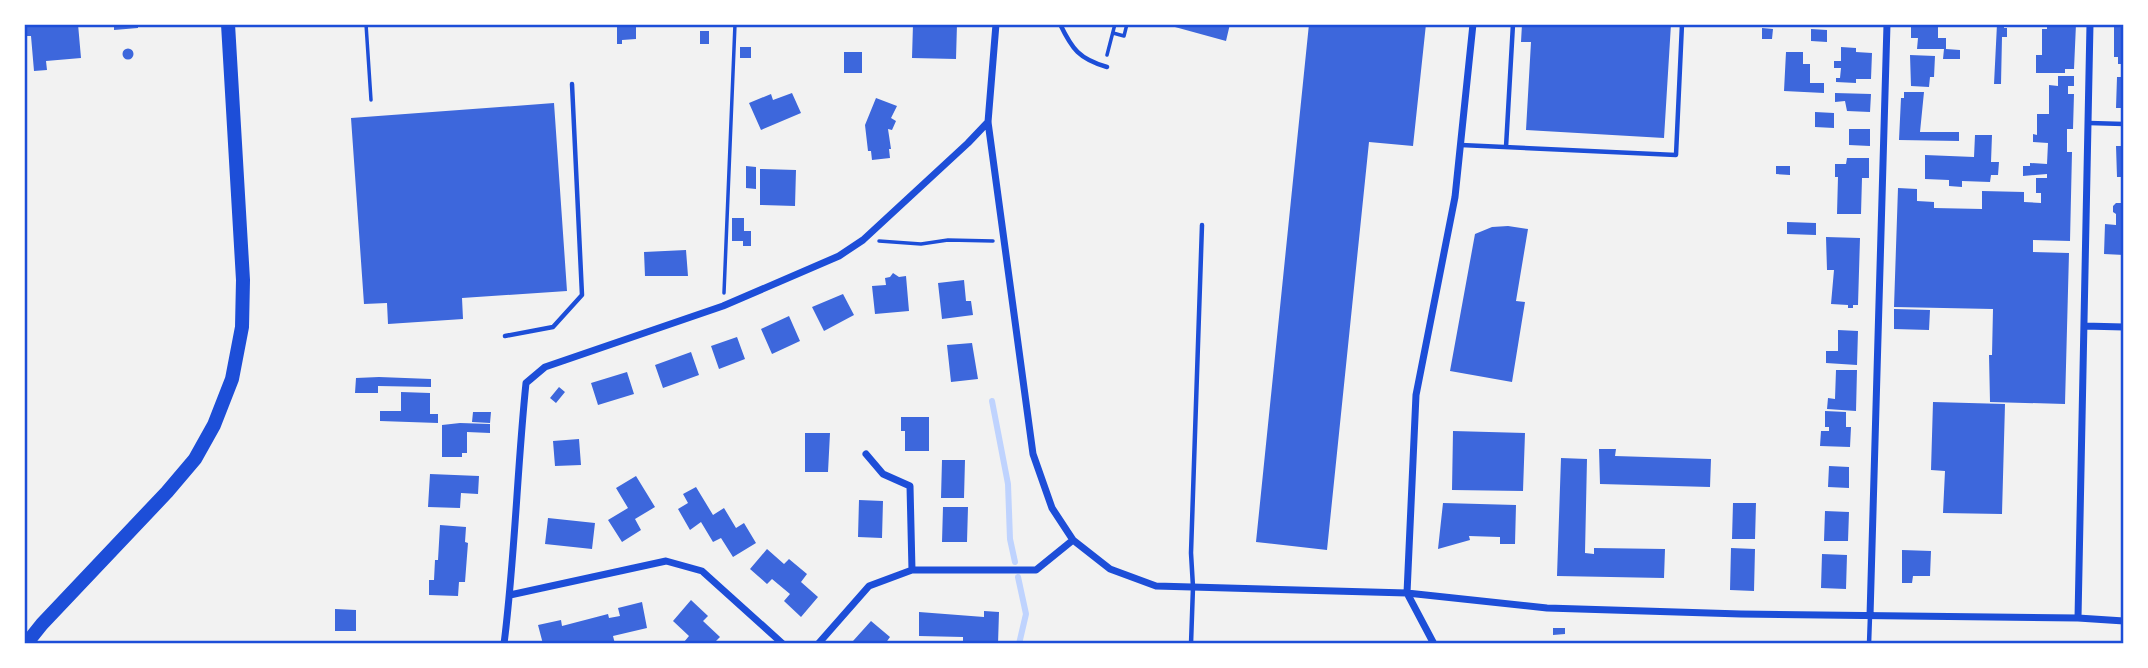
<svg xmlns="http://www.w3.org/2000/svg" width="2148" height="668" font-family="Roboto,sans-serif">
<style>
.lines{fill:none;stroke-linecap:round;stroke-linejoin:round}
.stream{stroke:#bfd3fe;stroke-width:6}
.building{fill:#3d67dc}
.path{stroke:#1d4ed8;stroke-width:3.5}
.service{stroke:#1d4ed8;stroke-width:4.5}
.minor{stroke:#1d4ed8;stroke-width:7}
.trunk{stroke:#1d4ed8;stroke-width:14}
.neatline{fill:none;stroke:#1d4ed8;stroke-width:2.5}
</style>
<rect width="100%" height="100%" fill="#f2f2f2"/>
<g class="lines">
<!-- stream -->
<path class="stream" d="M992 401 1008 484 1010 539 1015 562
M1018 577 1026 614 1019 644"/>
</g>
<!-- building -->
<path class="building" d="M24 24H78L81 58 46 61 47 70 34 71 31 36H24Z
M114 24H138V28L114 30Z
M617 24H636V39L622 40V44H617Z
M913 24H957L956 59 912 58Z
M1164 24H1230L1226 41Z
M1309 24H1426L1413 146 1369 142 1327 550 1256 542Z
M1522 24H1671L1664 138 1526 130 1531 42H1521Z
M1911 24H1938V38H1946V49L1960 50V59H1943L1944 49H1917L1918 38H1911Z
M1997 24H2004V28H2007V37H2002L2001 84H1994Z
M2051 24H2076L2074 69H2065V73H2036V55H2042V29H2047V26Z
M2114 24H2124V64H2118V57H2114Z
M1762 28 1773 29 1772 39H1762Z
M1811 29 1827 30V42L1811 41Z
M700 31H709V44H700Z
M740 47H751V58H740Z
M1841 47 1856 48V52L1872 53 1871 79H1856V83L1836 82V78H1840L1841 68H1834V61H1841Z
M122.5 54a5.5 5.5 0 1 1 11 0a5.5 5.5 0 1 1-11 0Z
M844 52H862V73H844Z
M1786 52H1803V64H1810V83H1824V93L1784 91Z
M1910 55 1935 56 1934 77H1930L1929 87 1911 86Z
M2058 76H2074V86H2068V94H2074L2073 129H2067V152H2072L2070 241 2033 240V252L2069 253 2065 404 1990 402 1989 355H1992L1993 309 1894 307 1898 188 1917 189V201L1934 202V208L1982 209V191L2024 192V202L2041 203V193H2036V178H2047V174L2023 176V166H2030V163L2047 164 2048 143 2033 142V134L2037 135V114H2049V85L2058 86Z
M2117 77H2124V108H2116Z
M1904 92H1924L1920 132H1959V141L1899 140 1901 98H1904Z
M792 93 801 113 761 130 749 103 771 94 773 100Z
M1835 93 1871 94 1870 112 1847 111 1845 101 1835 102Z
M876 98 897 106 891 118 896 121 892 130 888 129 891 149H889L890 158 872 160 871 151H868L865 125Z
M554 103 567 291 462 298 463 319 388 324 387 303 364 304 351 118Z
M1815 112 1834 113V128L1815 127Z
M1849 129H1870V146L1849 145Z
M1975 135H1992L1991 162H1999L1998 175H1991L1990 182 1962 181V187L1949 186V180L1925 179V155L1974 157Z
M2116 146H2124V177H2117Z
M1847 158H1869V178H1862L1861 214H1837L1838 177H1835V164H1846Z
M746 166 756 167V189L746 188Z
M1776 166H1790V175L1776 174Z
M760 169 796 170 795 206 760 205Z
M2116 203H2124V255L2104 254 2105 224 2116 225V214L2113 212V206Z
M732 218H744V231H751V246H743V241H732Z
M1787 222 1816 223V235L1787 234Z
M1508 226 1528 229 1516 301 1525 302 1512 382 1450 371 1475 234 1492 227Z
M1826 237 1860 238 1858 305H1853V308H1848V305L1831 304 1834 270H1827Z
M686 250 688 276H645L644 252Z
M893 273 899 277 906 276 909 311 875 314 872 286 886 285 885 278 890 277Z
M964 280 966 301H971L973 315 942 319 938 283Z
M843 294 854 315 824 331 812 307Z
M1894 309 1930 310 1929 330 1894 329Z
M789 316 800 341 772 354 761 329Z
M1838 330 1858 331 1857 365 1826 363V351H1838Z
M737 337 745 359 719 369 711 346Z
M972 343 978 379 951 382 947 345Z
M691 352 699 375 663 388 655 365Z
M1836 370H1857L1856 411 1827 409 1828 398 1835 399Z
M627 372 634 394 598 405 591 383Z
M379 377 431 379V387L378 386V393H355L356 378Z
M559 387 565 392 556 403 550 398Z
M401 392 430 393V414H438V423L380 421V411H401Z
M1933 402 2005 404 2002 514 1943 513 1945 471 1931 470Z
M1825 411 1846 412V427H1851L1850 447 1820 446 1821 431H1829V427H1825Z
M473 412H491L490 423 472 422Z
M901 417H929V451H905V431H901Z
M460 423 490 424V433L467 432V453H462V457H442V425Z
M1453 431 1525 433 1523 491 1452 490Z
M805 433H830L828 472H805Z
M579 439 581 465 555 466 553 441Z
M1599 449H1616L1615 456 1711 459 1710 487 1600 484Z
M1561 458 1587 459 1585 553 1594 554V548L1665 549 1664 578 1557 576Z
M942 460H965L964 498H941Z
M1829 466 1849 467V488L1828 487Z
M430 474 479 476 478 494 461 493 460 508 428 507Z
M636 476 655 507 635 519 641 530 622 542 608 520 628 508 616 488Z
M696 487 713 515 724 508 736 528 744 523 756 543 733 557 721 538 713 542 701 522 690 530 678 509 688 503 683 494Z
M859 500 883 501 882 538 858 537Z
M1443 503 1516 505 1515 544H1500V537L1469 536 1470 540 1438 549Z
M1733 503H1756L1755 539H1732Z
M943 507H968L967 542H942Z
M1825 511 1849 512 1848 541H1824Z
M548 518 595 523 592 549 545 544Z
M440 525 466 527 465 542 468 543 465 582H459L458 596 429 595V580H434L435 560H438Z
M1731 548 1755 549 1754 591 1730 590Z
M767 549 784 564 789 559 807 574 801 582 818 597 801 617 784 601 790 594 772 579 767 584 750 569Z
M1902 550 1931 551 1930 576H1913L1912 583H1902Z
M1822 554 1847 555 1846 589 1821 588Z
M691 600 708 616 703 621 720 637 716 641 719 644 684 642 689 636 673 621Z
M642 602 647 628 613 636 615 644H543L538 625 561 620 562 626 608 614 609 618 620 616 618 608Z
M335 609 356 610V631H335Z
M984 611 999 612 998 644H963V637L919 636V612L984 617Z
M871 621 890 637 885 644H856L853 641Z
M1553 628H1565V634L1553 635Z"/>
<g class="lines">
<!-- path -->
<path class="path" d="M366 24 371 100
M1113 33 1124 36 1127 24
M1107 55 1115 24
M879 241 921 244 948 240 993 241
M724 293 735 24"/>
<!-- service -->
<path class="service" d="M1060 24C1072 49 1079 59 1107 67
M2089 123 2124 124
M1461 145 1676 155 1682 24
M1506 147 1513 24
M505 336 553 327 582 295 572 84
M1191 644 1193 587 1191 553 1202 225
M1869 644 1870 616"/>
<!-- minor -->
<path class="minor" d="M996 24 988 122 1033 454 1052 508 1073 540 1110 569 1156 586 1407 593 1547 608 1741 614 2078 618 2124 621
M2084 326 2124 327
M866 454 883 474 910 486 912 570
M510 595 666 561 702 571 783 644
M1870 616 1887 24
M2078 618 2090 24
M504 644C515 557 517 470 526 383L545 367 723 306 839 256 863 240 968 143 988 122
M818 644 869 586 912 570H1036L1073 540
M1434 644 1407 593 1416 395 1455 197 1473 24"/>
<!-- trunk -->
<path class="trunk" d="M26 644 42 624 167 492 195 459 214 425 232 379 242 327 243 280 228 24"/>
</g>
<!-- border -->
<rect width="2148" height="668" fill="none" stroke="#ffffff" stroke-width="52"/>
<rect x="26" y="26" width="2096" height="616" class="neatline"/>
</svg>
